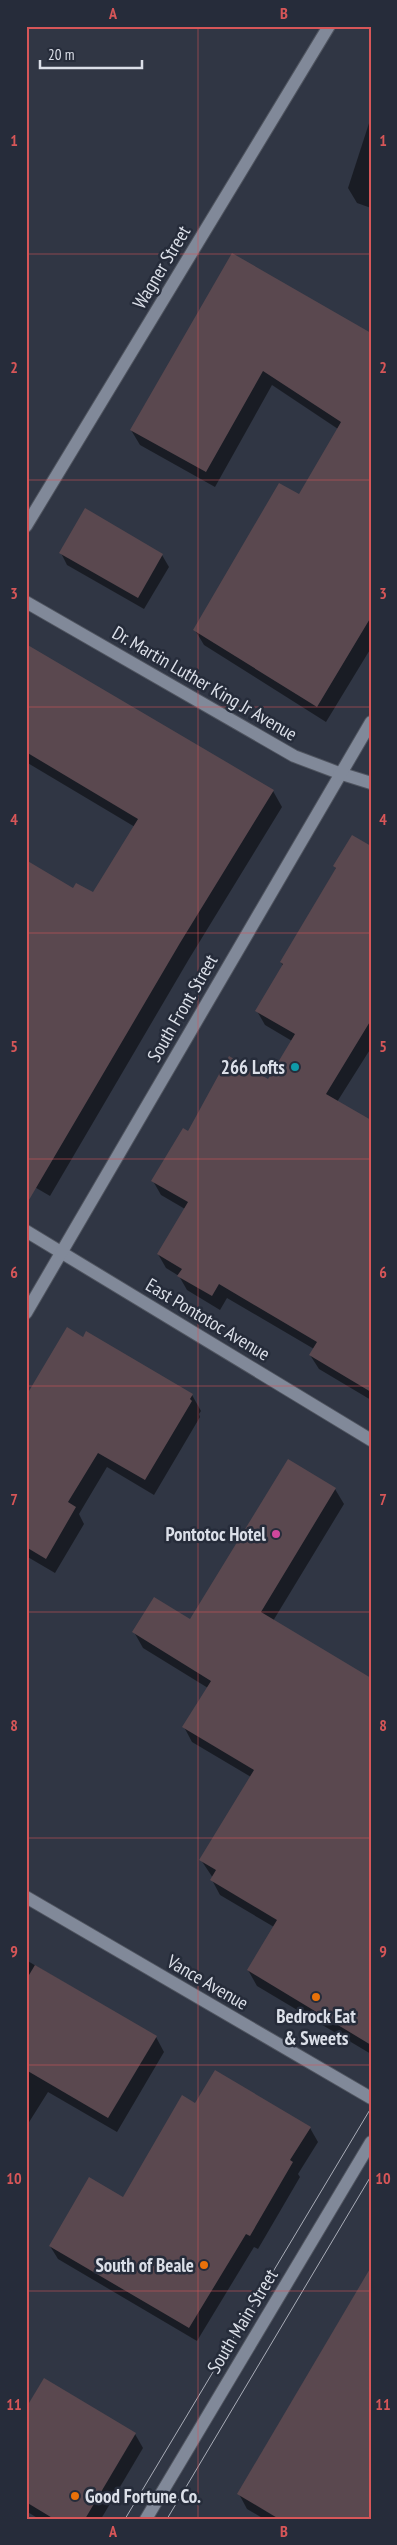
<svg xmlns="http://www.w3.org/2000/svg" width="397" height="2545" font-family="'PT Sans Narrow',sans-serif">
  <rect width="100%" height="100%" fill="#303644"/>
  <g fill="#0007">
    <path d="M371,117V208L357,203L348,188Z"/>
    <path d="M233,255L371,335V648L326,722L204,645L195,630L299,496L338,429L272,385L215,487L140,445L131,430Z"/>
    <path d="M61,553L162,555L169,567L144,609L67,565Z"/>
    <path d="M26,645L273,791L282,807L189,959L50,1196L26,1182L74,890L93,894L135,827L26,762Z"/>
    <path d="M371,848V1048L337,1102L371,1122V1400L319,1369L310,1355L314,1349L227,1298L220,1310L187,1290L179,1276L166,1268L158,1254L185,1209L161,1195L153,1181L188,1132L268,1081L292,1041L265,1025L257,1011L283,966L281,962L336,869L335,866Z"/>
    <path d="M87,1333L192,1395L201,1411L199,1414L200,1417L154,1495L107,1467L79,1514L84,1524L55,1573L26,1556V1399Z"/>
    <path d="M288,1461L335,1489L344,1504L273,1621L371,1679V2054L257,1986L248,1970L274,1927L220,1895L212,1880L213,1878L201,1860L251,1777L192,1742L184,1727L208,1688L143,1648L134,1632L191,1621Z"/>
    <path d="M26,1960L156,2037L164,2052L117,2132L48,2092L26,2127Z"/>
    <path d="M196,2104L310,2128L318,2142L298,2174L300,2177L258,2249L254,2247L197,2341L58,2259L50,2246L124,2199Z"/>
    <path d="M26,2411L135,2434L143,2448L101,2519H39L26,2511Z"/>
    <path d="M239,2494L371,2519H264L247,2509Z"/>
  </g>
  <g fill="#5a484f">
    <path d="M232,253L371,333V617L317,707L193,630L279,483L299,494L341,422L263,371L206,472L130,430Z"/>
    <path d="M85,508L163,554L138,598L59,553Z"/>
    <path d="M26,644L274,790L180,943L26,1205V860L73,888L76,883L93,892L138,819L26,752Z"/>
    <path d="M352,835L371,846V1020L326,1094L371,1120V1392L309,1355L317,1342L219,1284L212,1296L177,1276L182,1269L157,1254L188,1202L151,1181L183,1128L188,1131L229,1056L268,1079L295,1034L255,1011L283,964L280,962L336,868L333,866Z"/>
    <path d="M67,1327L83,1337L86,1331L193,1394L190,1399L192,1401L145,1480L98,1453L68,1502L76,1507L46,1559L26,1547V1396Z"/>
    <path d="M288,1459L336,1488L261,1612L371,1678V2045L247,1970L277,1920L210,1880L216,1870L199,1860L254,1770L182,1727L211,1681L132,1632L154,1597L190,1619Z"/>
    <path d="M35,1965L157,2036L108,2118L26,2070V1980Z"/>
    <path d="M215,2070L311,2127L290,2160L293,2162L250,2236L246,2234L189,2328L49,2246L89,2177L123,2197L182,2095L195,2103Z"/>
    <path d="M371,2267V2519H279L237,2494Z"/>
    <path d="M44,2378L136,2433L85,2519H54L26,2502V2408Z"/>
  </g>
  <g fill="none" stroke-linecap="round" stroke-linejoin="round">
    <g stroke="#4f545f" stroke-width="14">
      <g id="street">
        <path d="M26,526L329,26"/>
        <path d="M26,602L294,756L339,773"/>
        <path d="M26,1231L371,1440"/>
      </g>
    </g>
    <g stroke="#4f545f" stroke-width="14">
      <g id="secondary">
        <path d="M339,773L371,783"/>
        <path d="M26,1313L371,722"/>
        <path d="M26,1897L371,2098"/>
        <path d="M146,2519L371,2142"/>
      </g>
    </g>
    <use href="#street" stroke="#818999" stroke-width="12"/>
    <use href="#secondary" stroke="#818999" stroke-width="12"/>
    <g stroke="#a9adb8" stroke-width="1">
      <path d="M125,2519L371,2108"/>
      <path d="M167,2519L371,2176"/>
    </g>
  </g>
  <path fill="none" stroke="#d75658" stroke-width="1" stroke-opacity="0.55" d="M198,26V2519M26,254H371M26,480H371M26,707H371M26,933H371M26,1159H371M26,1386H371M26,1612H371M26,1838H371M26,2065H371M26,2291H371"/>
  <circle fill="#0f9aa8" stroke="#262c3a" stroke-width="2" cx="295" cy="1067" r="5"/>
  <circle fill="#d1479c" stroke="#262c3a" stroke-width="2" cx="276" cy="1534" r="5"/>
  <g fill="#e8710a" stroke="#262c3a" stroke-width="2">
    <circle cx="316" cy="1997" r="5"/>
    <circle cx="204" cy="2265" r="5"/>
    <circle cx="75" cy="2496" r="5"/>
  </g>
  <g text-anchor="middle" stroke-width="5" stroke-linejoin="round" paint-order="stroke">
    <g font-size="19" fill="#dbdfe8" stroke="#262c3a">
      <text transform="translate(161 267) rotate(-59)" y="7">Wagner Street</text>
      <text transform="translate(205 683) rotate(30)" y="7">Dr. Martin Luther King Jr Avenue</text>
      <text transform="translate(182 1008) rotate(-60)" y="7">South Front Street</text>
      <text transform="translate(208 1319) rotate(31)" y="7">East Pontotoc Avenue</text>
      <text transform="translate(208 1982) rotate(30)" y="7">Vance Avenue</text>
      <text transform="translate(242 2321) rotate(-59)" y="7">South Main Street</text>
    </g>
    <g font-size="19" font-weight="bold" fill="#dbdfe8" stroke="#262c3a" text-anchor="end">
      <text x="285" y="1074">266 Lofts</text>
      <text x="266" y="1541">Pontotoc Hotel</text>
      <text x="316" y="2023" text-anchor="middle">Bedrock Eat<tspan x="316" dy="22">&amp; Sweets</tspan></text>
      <text x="194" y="2272">South of Beale</text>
      <text x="85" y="2503" text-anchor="start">Good Fortune Co.</text>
    </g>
  </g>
  <rect width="397" height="2545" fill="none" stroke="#262c3a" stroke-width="55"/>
  <path d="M40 60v8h102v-8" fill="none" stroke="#dbdfe8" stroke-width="2.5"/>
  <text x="48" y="60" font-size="15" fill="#dbdfe8" stroke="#262c3a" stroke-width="4" paint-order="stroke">20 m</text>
  <rect x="28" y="28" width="342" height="2490" fill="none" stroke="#d75658" stroke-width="2"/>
  <g font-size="16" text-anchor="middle" font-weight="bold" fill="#d75658">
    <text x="113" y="19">A</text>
    <text x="284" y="19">B</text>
    <text x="14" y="146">1</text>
    <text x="383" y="146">1</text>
    <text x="14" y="373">2</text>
    <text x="383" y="373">2</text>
    <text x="14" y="599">3</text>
    <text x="383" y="599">3</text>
    <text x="14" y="825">4</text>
    <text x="383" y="825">4</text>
    <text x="14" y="1052">5</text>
    <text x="383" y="1052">5</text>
    <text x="14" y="1278">6</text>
    <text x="383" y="1278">6</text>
    <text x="14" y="1505">7</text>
    <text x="383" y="1505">7</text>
    <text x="14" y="1731">8</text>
    <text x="383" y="1731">8</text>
    <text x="14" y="1957">9</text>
    <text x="383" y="1957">9</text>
    <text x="14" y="2184">10</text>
    <text x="383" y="2184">10</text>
    <text x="14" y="2410">11</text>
    <text x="383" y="2410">11</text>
    <text x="113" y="2537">A</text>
    <text x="284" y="2537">B</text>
  </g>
</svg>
